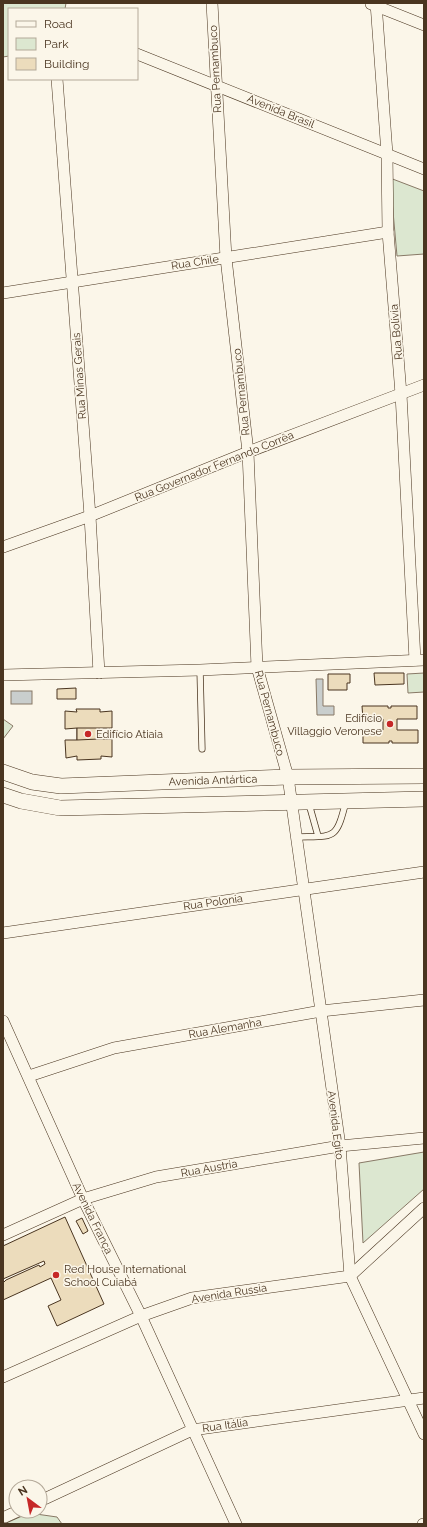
<svg xmlns="http://www.w3.org/2000/svg" width="427" height="1527" font-family="Raleway,sans-serif">
  <rect width="100%" height="100%" fill="#fbf6e9"/>
  <g fill="#dce7d0" stroke="#887966">
    <path d="M3,3H66L65,9H9V56L3,57Z"/>
    <path d="M390,178L424,191V254L397,256Z"/>
    <path d="M424,673V692L408,693L407,674Z"/>
    <path d="M3,719L13,726L3,739Z"/>
    <path d="M424,1152V1189L363,1243L359,1163Z"/>
    <path d="M29,1513L57,1517L62,1524H4Z"/>
  </g>
  <g fill="#c9cecd" stroke="#887966">
    <path d="M316,679H323V706H334V715H317Z"/>
    <rect x="11" y="691" width="21" height="13"/>
  </g>
  <g fill="#ecdcbc" stroke="#4a3520">
    <path d="M374,673H404V684L375,685Z"/>
    <path d="M328,674H350V683H347V690H328Z"/>
    <path d="M76,688V699H57V689Z"/>
    <path d="M362,706H388V708H391V706H417V719H397V730H418V743H392V741H389V743H363V730H383V719H363Z"/>
    <path d="M76,709H100V712L112,711V728H99V739H112V757L101,756V759L77,760V756L66,758L65,740H77V728L65,729V711L77,712Z"/>
    <path d="M77,728H99V739L77,740Z"/>
    <path d="M65,1217L104,1304L57,1326L48,1306L61,1300L51,1278L3,1300V1283L6,1280L39,1265L40,1267L45,1264L44,1261L3,1279V1246Z"/>
    <path d="M82,1218L88,1231L83,1234L76,1221Z"/>
  </g>
  <g fill="none" stroke-linecap="round" stroke-linejoin="round">
    <g stroke="#4a3520" stroke-width="7">
      <g id="lane">
        <path d="M200,670L202,749"/>
        <path d="M309,804L318,836"/>
        <path d="M296,837C335,836 336,841 346,801"/>
      </g>
    </g>
    <g stroke="#4a3520" stroke-width="12">
      <g id="street">
        <path d="M212,3L226,258L248,452L257,667L288,777L340,1146L350,1276L424,1434"/>
        <path d="M376,3L387,154L388,232L401,394L415,660"/>
        <path d="M371,4L424,25"/>
        <path d="M137,54L424,169"/>
        <path d="M57,79L90,516L99,673"/>
        <path d="M3,293L388,232"/>
        <path d="M3,547L90,516L248,452L424,385"/>
        <path d="M3,675L200,670L424,660"/>
        <path d="M3,933L424,872"/>
        <path d="M3,1021L83,1199L141,1316L236,1524"/>
        <path d="M29,1076L114,1048L321,1011L424,1000"/>
        <path d="M3,1235L83,1199L156,1177L340,1146L424,1138"/>
        <path d="M3,1377L141,1316L192,1298L350,1276L424,1208"/>
        <path d="M40,1501L192,1430L424,1398"/>
        <path d="M5,1517L18,1511"/>
        <path d="M423,1524H424"/>
      </g>
    </g>
    <g stroke="#4a3520" stroke-width="16">
      <g id="secondary">
        <path d="M3,772L32,782L61,786L288,777L424,776"/>
        <path d="M3,795L21,801L60,808L424,799"/>
      </g>
    </g>
    <use href="#lane" stroke="#fbf6e9" stroke-width="5.5"/>
    <use href="#street" stroke="#fbf6e9" stroke-width="11"/>
    <use href="#secondary" stroke="#fbf6e9" stroke-width="15"/>
  </g>
  <g fill="#c62828" stroke="#fbf6e9" stroke-width="1.5">
    <circle cx="390" cy="724" r="4"/>
    <circle cx="88" cy="734" r="4"/>
    <circle cx="56" cy="1275" r="4"/>
  </g>
  <g text-anchor="middle" stroke-width="3" stroke-linejoin="round" paint-order="stroke">
    <g font-size="11" fill="#4a3520" stroke="#fbf6e9">
      <text transform="translate(215 69) rotate(-93)" y="4">Rua Pernambuco</text>
      <text transform="translate(281 111) rotate(22)" y="4">Avenida Brasil</text>
      <text transform="translate(195 262) rotate(-9)" y="4">Rua Chile</text>
      <text transform="translate(396 332) rotate(-95)" y="4">Rua Bolívia</text>
      <text transform="translate(79 376) rotate(-94)" y="4">Rua Minas Gerais</text>
      <text transform="translate(241 392) rotate(-96)" y="4">Rua Pernambuco</text>
      <text transform="translate(214 466) rotate(-22)" y="4">Rua Governador Fernando Corrêa</text>
      <text transform="translate(270 713) rotate(75)" y="4">Rua Pernambuco</text>
      <text transform="translate(213 780) rotate(-2)" y="4">Avenida Antártica</text>
      <text transform="translate(213 902) rotate(-8)" y="4">Rua Polonia</text>
      <text transform="translate(225 1028) rotate(-10)" y="4">Rua Alemanha</text>
      <text transform="translate(336 1125) rotate(83)" y="4">Avenida Egito</text>
      <text transform="translate(209 1168) rotate(-10)" y="4">Rua Austria</text>
      <text transform="translate(93 1218) rotate(64)" y="4">Avenida França</text>
      <text transform="translate(229 1293) rotate(-9)" y="4">Avenida Russia</text>
      <text transform="translate(225 1425) rotate(-8)" y="4">Rua Itália</text>
    </g>
    <g font-size="11" fill="#4a3520" stroke="#fbf6e9" text-anchor="start">
      <text x="382" y="722" text-anchor="end">Edifício<tspan x="382" dy="13">Villaggio Veronese</tspan></text>
      <text x="96" y="738">Edifício Atiaia</text>
      <text x="64" y="1273">Red House International<tspan x="64" dy="13">School Cuiabá</tspan></text>
    </g>
  </g>
  <rect width="427" height="1527" fill="none" stroke="#4a3520" stroke-width="8"/>
  <rect x="8" y="8" width="130" height="72" fill="#fbf6e9" stroke="#b4a999"/>
  <rect x="16" y="21" width="20" height="6" fill="#fbf6e9" stroke="#b4a999"/>
  <text x="44" y="28" font-size="12" fill="#4a3520">Road</text>
  <rect x="16" y="38" width="20" height="12" fill="#dce7d0" stroke="#b4a999"/>
  <text x="44" y="48" font-size="12" fill="#4a3520">Park</text>
  <rect x="16" y="58" width="20" height="12" fill="#ecdcbc" stroke="#b4a999"/>
  <text x="44" y="68" font-size="12" fill="#4a3520">Building</text>
  <g transform="translate(28 1499) rotate(328)"><circle r="19" fill="#fbf6e9" stroke="#b4a999"/>
  <path d="M0-3L7 15L0 10L-7 15Z" fill="#c62828"/>
  <text y="-6" font-size="11" font-weight="bold" text-anchor="middle" fill="#4a3520">N</text>
  </g>
</svg>
